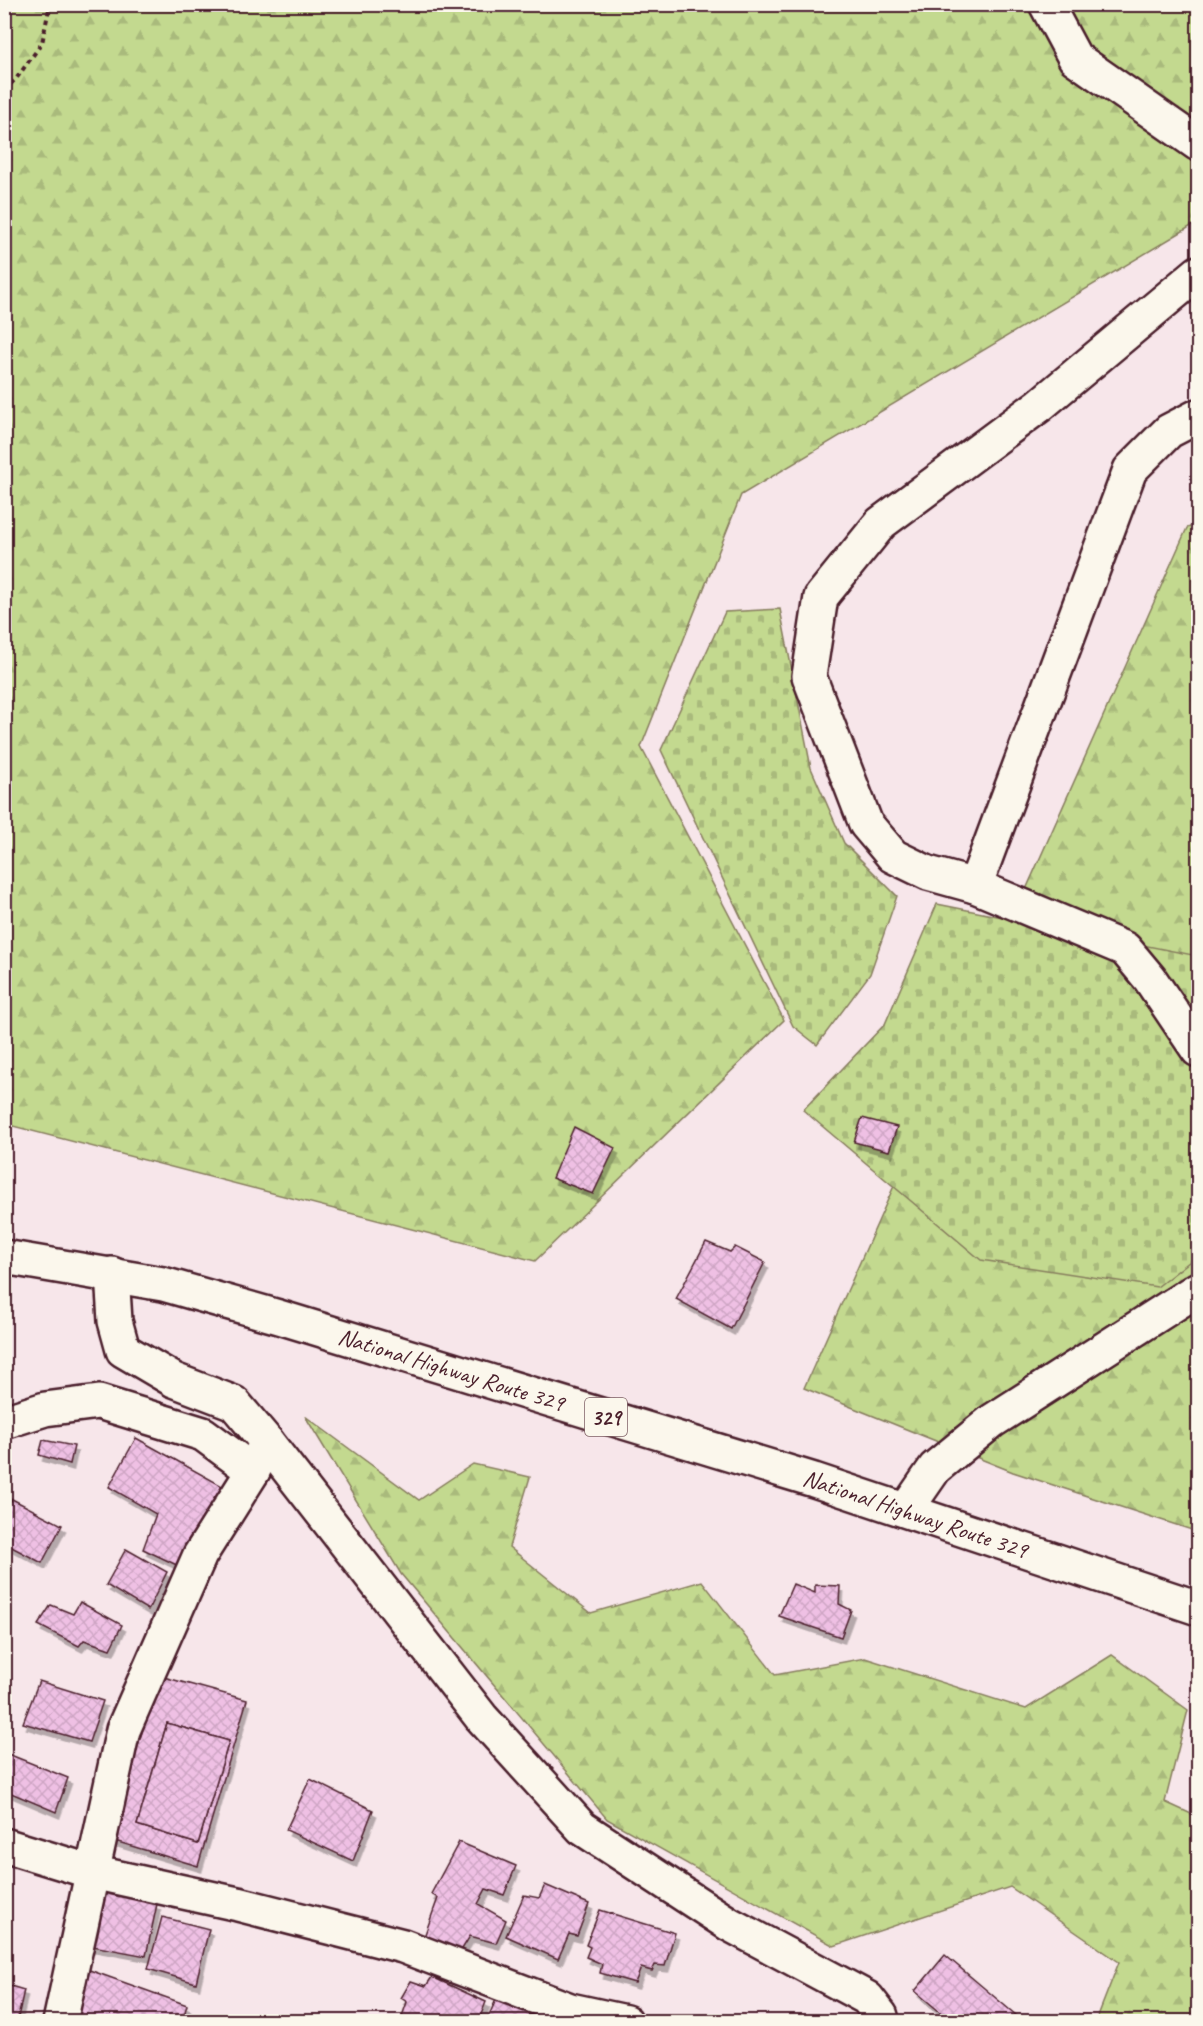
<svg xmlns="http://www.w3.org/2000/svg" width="1203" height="2026" font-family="Caveat,sans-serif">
  <defs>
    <pattern id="forest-firs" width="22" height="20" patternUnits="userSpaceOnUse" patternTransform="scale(1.5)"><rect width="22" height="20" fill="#c3d98f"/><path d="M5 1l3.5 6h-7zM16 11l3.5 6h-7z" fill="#a9ba7c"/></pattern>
    <pattern id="cemetery-stones" width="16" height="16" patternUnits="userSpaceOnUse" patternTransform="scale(1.5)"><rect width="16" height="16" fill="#c3d98f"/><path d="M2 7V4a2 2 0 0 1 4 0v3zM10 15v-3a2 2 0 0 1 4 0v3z" fill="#a9ba7c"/></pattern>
    <pattern id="building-cross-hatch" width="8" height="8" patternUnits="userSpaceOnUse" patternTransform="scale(1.5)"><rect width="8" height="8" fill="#efc0e4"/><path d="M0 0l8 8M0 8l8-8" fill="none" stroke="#cea5c4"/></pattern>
    <filter id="shadow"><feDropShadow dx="3.5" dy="6" stdDeviation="0" flood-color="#0004"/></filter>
  </defs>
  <rect width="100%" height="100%" fill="#f7e6ea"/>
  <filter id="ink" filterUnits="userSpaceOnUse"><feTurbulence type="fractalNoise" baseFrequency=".0167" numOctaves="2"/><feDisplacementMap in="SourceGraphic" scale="12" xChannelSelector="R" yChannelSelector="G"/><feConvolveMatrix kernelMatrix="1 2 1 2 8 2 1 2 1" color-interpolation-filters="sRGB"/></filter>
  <g filter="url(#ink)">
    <g fill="url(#forest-firs)" stroke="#867c5d" stroke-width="1.5">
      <path d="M4,5H1198V222L741,495L641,747L784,1020L535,1261L5,1124Z"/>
      <path d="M1198,524V1532L1013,1472L804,1388L1187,528Z"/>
      <path d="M305,1416L419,1500L473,1464L530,1477L509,1547L591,1613L702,1581L775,1675L865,1658L1026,1709L1112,1655L1188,1710L1165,1802L1198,1817V2004L1187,2021H1096L1119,1962L1010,1887L834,1946L607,1819L401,1574Z"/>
    </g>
    <g fill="url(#cemetery-stones)" stroke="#867c5d" stroke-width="1.5">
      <path d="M780,609L811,768L844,843L897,896L870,974L817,1045L793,1026L661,750L725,612Z"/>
      <path d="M937,904L1198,956V1255L1157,1287L981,1260L803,1110L885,1024Z"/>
    </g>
    <g fill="url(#building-cross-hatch)" stroke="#4a1f2b" stroke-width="1.5" fill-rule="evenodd" filter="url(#shadow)">
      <path d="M862,1118L897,1127L889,1151L854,1142Z"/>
      <path d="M574,1127L615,1148L593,1194L552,1178Z"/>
      <path d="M706,1242L730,1252L735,1247L765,1262L731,1329L676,1299Z"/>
      <path d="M136,1438L224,1487L183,1568L143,1549L156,1514L109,1487Z"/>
      <path d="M43,1440L74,1446L70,1464L39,1455Z"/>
      <path d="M12,1499L62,1525L42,1563L4,1543V1513Z"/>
      <path d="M126,1549L167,1572L148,1610L106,1585Z"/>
      <path d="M793,1584L815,1593V1585L840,1586L839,1604L851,1610L841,1637L779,1616Z"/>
      <path d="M80,1602L122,1625L110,1649L84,1640L79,1646L38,1625L51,1605L73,1614Z"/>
      <path d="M160,1676L247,1700L198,1866L108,1839ZM167,1723L229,1741L198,1844L137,1825Z"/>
      <path d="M39,1681L103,1701L89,1742L23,1723Z"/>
      <path d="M167,1723L229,1741L198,1844L137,1825Z"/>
      <path d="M8,1754L68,1778L56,1812L4,1790V1763Z"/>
      <path d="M310,1779L373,1810L353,1861L286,1830Z"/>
      <path d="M459,1842L516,1866L504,1895L486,1889L478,1904L506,1920L496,1943L470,1936L459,1954L424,1937L438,1898L431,1894Z"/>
      <path d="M545,1885L589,1904L577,1936L569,1934L558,1959L506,1936L524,1895L539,1898Z"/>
      <path d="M100,1889L157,1904L146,1956L87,1945Z"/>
      <path d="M600,1910L675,1933L665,1966L655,1965L652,1971L641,1968L635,1983L600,1973L602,1964L586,1957L590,1947L586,1945Z"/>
      <path d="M162,1917L209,1929L196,1983L148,1969Z"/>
      <path d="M945,1955L1023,2021V2022H952L915,1991Z"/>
      <path d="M81,1967L187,2005L182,2022H67Z"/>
      <path d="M432,1977L486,2002L478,2022H400L407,2002L401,1998L411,1981L426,1986Z"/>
      <path d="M4,1984L24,1990L17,2022H4Z"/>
      <path d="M499,1993L550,2018L548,2022H486Z"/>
    </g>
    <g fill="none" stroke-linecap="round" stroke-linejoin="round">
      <g stroke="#4a1f2b" stroke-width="38">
        <g id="minor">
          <path d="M1046,4L1075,58L1198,144"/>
          <path d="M1198,273L1040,405L881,523L821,597L809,676L866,824L893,856L928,873L975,886L1125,949L1150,979L1198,1050"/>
          <path d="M975,886L1130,470L1169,431L1198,416"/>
          <path d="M112,1274L115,1321L123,1350L174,1380L234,1403L267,1442L481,1717L582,1828L729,1924L867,1998L881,2016L882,2022"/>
          <path d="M4,1422L45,1409L99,1402L203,1434L253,1471"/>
          <path d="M906,1510L935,1468L992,1421L1198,1289"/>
          <path d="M4,1845L92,1872L238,1904L403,1946L570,2010L626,2022"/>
          <path d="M60,2022L123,1730L200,1555L253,1471L267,1442"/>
        </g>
      </g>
      <g stroke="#4a1f2b" stroke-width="38">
        <g id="trunk">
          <path id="s1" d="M4,1257L163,1284L279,1317L814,1480L1198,1608"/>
        </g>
      </g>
      <path stroke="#4a1f2b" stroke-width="4" stroke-dasharray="4.5 4.5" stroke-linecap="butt" d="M4,90L16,79L42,43L50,4"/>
      <use href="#minor" stroke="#fbf7ec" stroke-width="33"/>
      <use href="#trunk" stroke="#fbf7ec" stroke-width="33"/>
    </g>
  </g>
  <g text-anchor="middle" stroke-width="4.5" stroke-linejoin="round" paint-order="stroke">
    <rect fill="#fbf7ec" stroke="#7f6065" stroke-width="1.5" x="585" y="1398" width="42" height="38" rx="4.5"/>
    <g font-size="22" font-weight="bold" fill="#4a1f2b">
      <text x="606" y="1425">329</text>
    </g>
    <g font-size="24" fill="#4a1f2b" stroke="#fbf7ec">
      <text dy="8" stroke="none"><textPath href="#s1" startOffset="462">National Highway Route 329</textPath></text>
      <text dy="8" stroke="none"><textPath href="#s1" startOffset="948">National Highway Route 329</textPath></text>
    </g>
  </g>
  <rect width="1203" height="2026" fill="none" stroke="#fbf7ec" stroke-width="24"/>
  <rect x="12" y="12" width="1179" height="2002" fill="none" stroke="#4a1f2b" stroke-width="2" filter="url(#ink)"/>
</svg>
